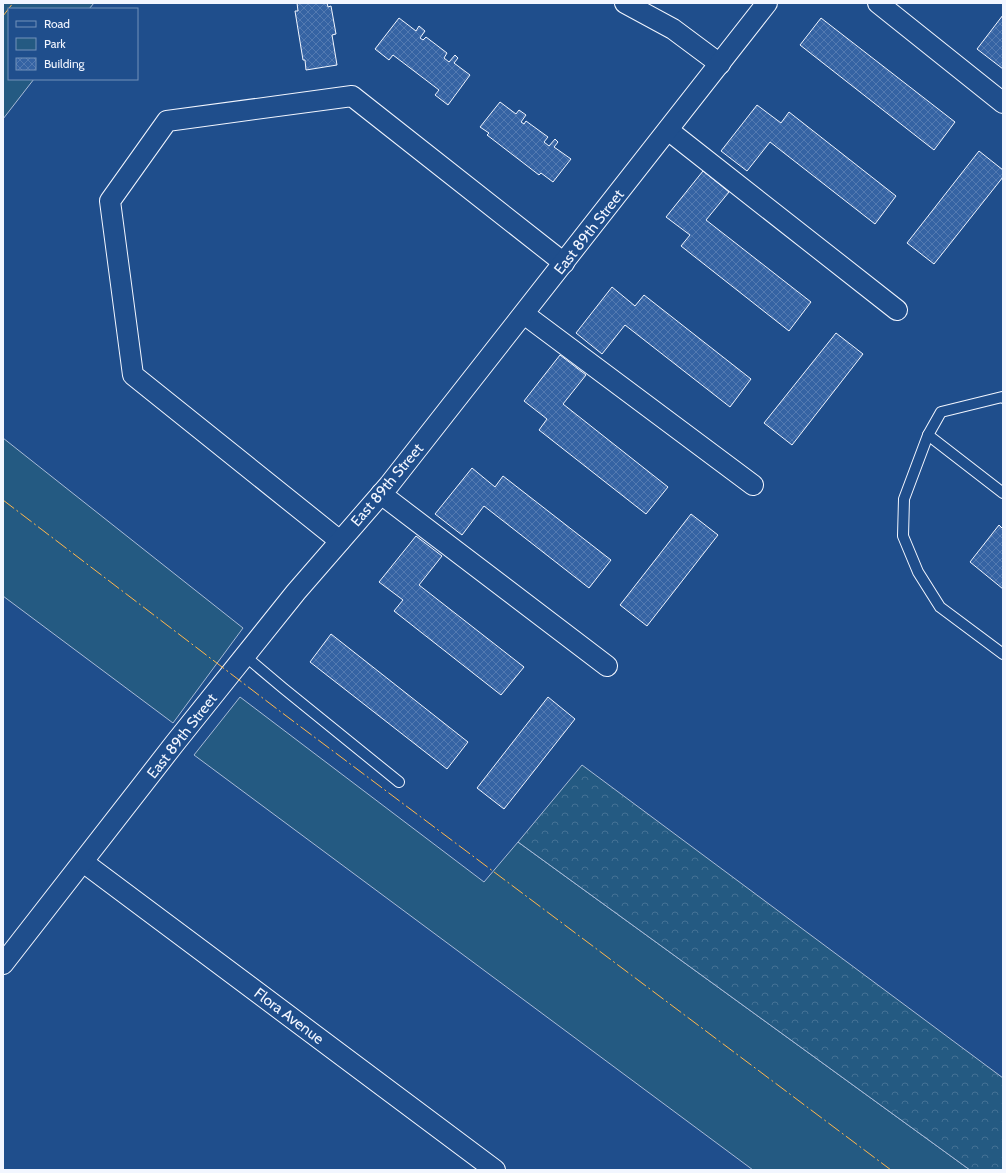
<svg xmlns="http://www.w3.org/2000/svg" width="1006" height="1173" font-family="Cabin,sans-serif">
  <defs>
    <pattern id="forest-crowns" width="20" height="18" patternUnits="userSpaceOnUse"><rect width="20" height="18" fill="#245a82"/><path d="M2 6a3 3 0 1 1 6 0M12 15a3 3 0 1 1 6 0" fill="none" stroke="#447295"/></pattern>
    <pattern id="building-cross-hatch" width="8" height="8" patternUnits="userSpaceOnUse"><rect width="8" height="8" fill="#3563a3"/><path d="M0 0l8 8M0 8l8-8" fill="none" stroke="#537ab1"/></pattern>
  </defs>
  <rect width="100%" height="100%" fill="#1f4e8c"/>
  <g fill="#245a82" stroke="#a8bbd7">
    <path d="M3,3H94L89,9H9V79H34L3,119Z"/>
    <path d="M3,438L243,628L173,723L3,596Z"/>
    <path d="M240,697L484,882L518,842L970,1170H753L194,755Z"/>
  </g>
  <path fill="url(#forest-crowns)" stroke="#a8bbd7" d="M582,765L1003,1078V1170H970L518,842Z"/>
  <g fill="url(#building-cross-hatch)" stroke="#f2f6ff">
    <path d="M297,3H327L328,7L331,6L336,34L332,35L337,65L306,70L305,60H303L295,11H298Z"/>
    <path d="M1003,15V69L977,49Z"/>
    <path d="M399,18L416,31L419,26L425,31L420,38L423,40L426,37L447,53L444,58L449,62L455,55L458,58L454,63L470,75L448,105L435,95L439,90L393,55L389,60L375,49Z"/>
    <path d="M821,18L955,122L934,150L800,45Z"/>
    <path d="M500,102L516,114L519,110L526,115L521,122L524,124L526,121L548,137L544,142L549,146L555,139L558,142L554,147L571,159L553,182L541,173L539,175L487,135L489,133L480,127Z"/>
    <path d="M757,105L781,123L789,112L896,196L875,224L770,142L747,171L721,151Z"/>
    <path d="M979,151L1003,170V177L934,264L907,243Z"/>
    <path d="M703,171L729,192L706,220L811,302L789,331L681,246L690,235L666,217Z"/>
    <path d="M612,287L635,306L644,295L751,379L730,407L625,325L602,354L576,333Z"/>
    <path d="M836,333L863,354L792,445L764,423Z"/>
    <path d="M560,355L586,375L563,404L668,487L646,514L539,430L547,419L524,401Z"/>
    <path d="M472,468L495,487L503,476L611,560L589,588L484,506L462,535L435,514Z"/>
    <path d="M691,514L718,535L647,626L620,605Z"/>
    <path d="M999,525L1003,529V589L970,562Z"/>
    <path d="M416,536L442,556L419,585L524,667L501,695L394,611L403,600L379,582Z"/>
    <path d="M331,634L468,742L447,769L310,662Z"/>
    <path d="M548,697L575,719L504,809L477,788Z"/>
  </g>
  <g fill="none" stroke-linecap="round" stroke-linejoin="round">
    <g stroke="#f2f6ff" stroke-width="12">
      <g id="service">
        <path d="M1003,398L1002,397L941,412L928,435L904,499L903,536L918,572L940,607L1003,654"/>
        <path d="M928,435L1003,493"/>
        <path d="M245,656L283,688L399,782"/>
      </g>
    </g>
    <g stroke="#f2f6ff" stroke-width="22">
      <g id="minor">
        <path d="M625,3L673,29L720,64"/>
        <path d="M878,3L1003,103"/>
        <path d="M668,130L897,310"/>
        <path d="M524,314L753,485"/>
        <path d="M381,494L607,666"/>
        <path d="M340,541L133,375L110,201L167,121L352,96L564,263"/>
        <path d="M83,862L495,1170"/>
        <path d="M3,964L175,743L296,592L389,485L767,3"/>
      </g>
    </g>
    <use href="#service" stroke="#1f4e8c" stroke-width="10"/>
    <use href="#minor" stroke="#1f4e8c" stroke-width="20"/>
    <g stroke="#ffb74d" stroke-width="1" stroke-dasharray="14 3 2 3" stroke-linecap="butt">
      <path d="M3,16L13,3"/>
      <path d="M3,500L281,712L891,1170"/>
    </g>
  </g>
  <g text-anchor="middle" stroke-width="3" stroke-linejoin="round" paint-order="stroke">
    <g font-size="15" fill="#f2f6ff" stroke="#1f4e8c">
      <text transform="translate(589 232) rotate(-52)" y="5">East 89th Street</text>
      <text transform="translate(387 485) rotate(-50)" y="5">East 89th Street</text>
      <text transform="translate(182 736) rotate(-52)" y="5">East 89th Street</text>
      <text transform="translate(289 1016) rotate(37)" y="5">Flora Avenue</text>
    </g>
  </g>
  <rect width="1006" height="1173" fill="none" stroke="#f2f6ff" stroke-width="8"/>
  <rect x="8" y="8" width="130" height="72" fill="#1f4e8c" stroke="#7391ba"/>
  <rect x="16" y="21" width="20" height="6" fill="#1f4e8c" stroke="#7391ba"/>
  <text x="44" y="28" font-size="12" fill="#f2f6ff">Road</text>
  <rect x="16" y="38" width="20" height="12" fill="#245a82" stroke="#7391ba"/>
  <text x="44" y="48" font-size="12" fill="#f2f6ff">Park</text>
  <rect x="16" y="58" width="20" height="12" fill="url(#building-cross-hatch)" stroke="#7391ba"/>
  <text x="44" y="68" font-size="12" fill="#f2f6ff">Building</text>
</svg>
